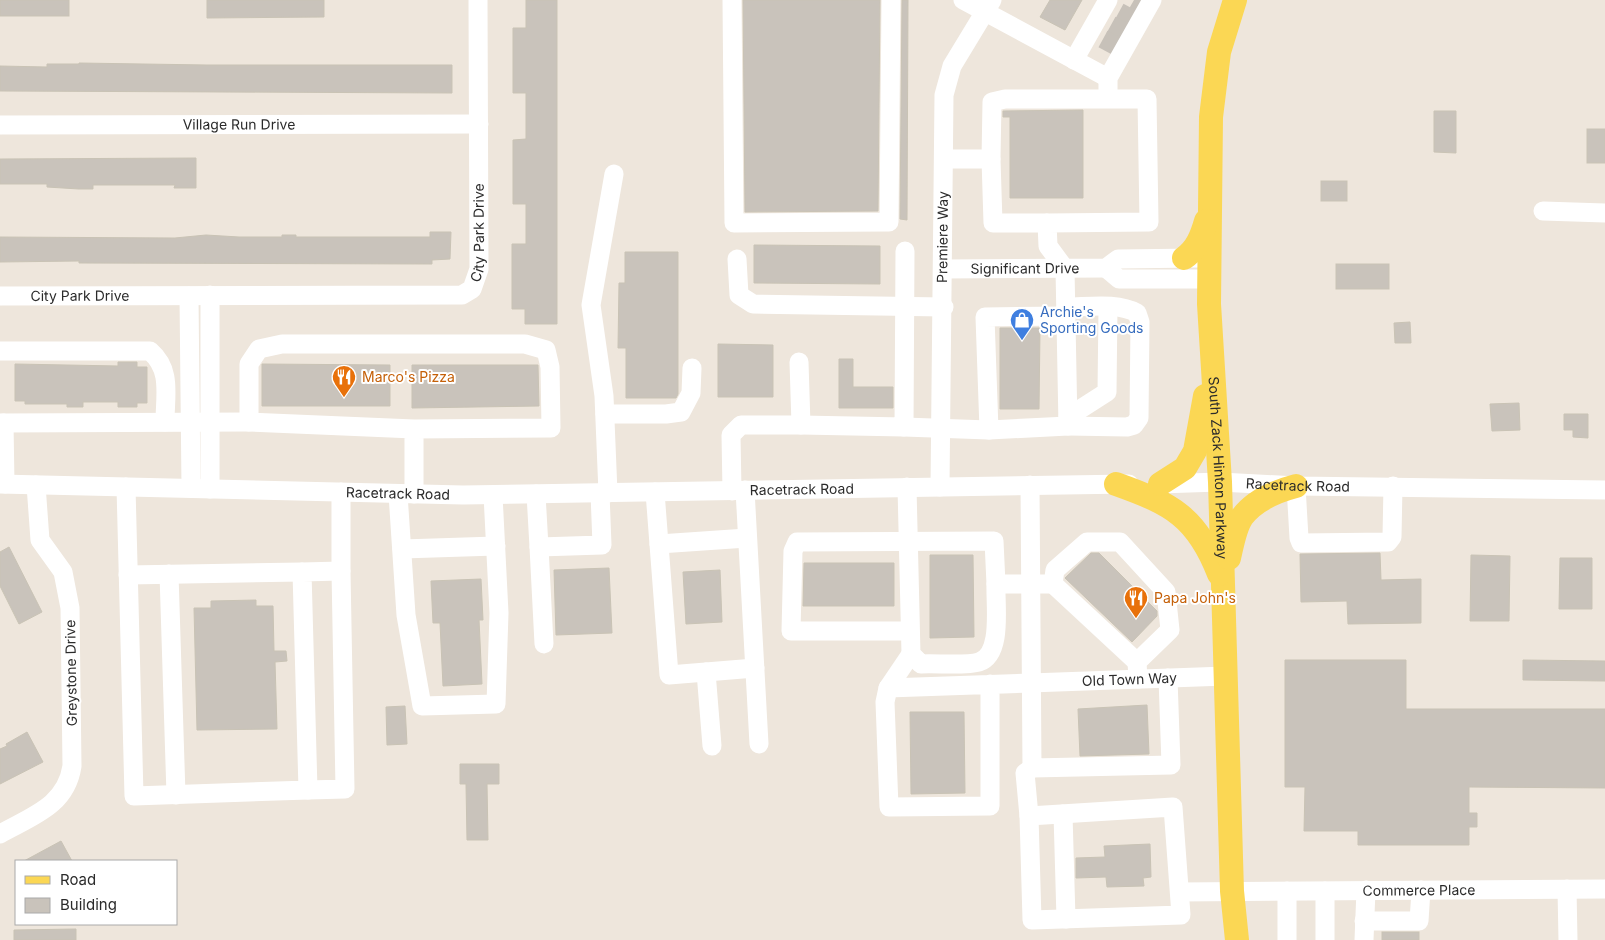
<svg xmlns="http://www.w3.org/2000/svg" width="1605" height="940" font-family="Inter,sans-serif">
  <rect width="100%" height="100%" fill="#eee6dc"/>
  <g fill="#c9c3bb" stroke="#c9c3b5">
    <rect x="0" y="0" width="69" height="16"/>
    <path d="M207,0H324V17L207,18Z"/>
    <path d="M526,0H557V324H525V309H512V244H526V204H513V140L526,139V93H513V28H526Z"/>
    <path d="M743,0H880L878,211L745,212Z"/>
    <path d="M902,0H908L907,220L900,219Z"/>
    <path d="M1050,0H1082L1065,30L1040,17Z"/>
    <path d="M79,63L207,65H452V93L0,91V66L47,67V64H79Z"/>
    <path d="M1083,110V198H1010V117H1003V111Z"/>
    <path d="M1434,111H1456V153L1434,152Z"/>
    <rect x="1587" y="129" width="18" height="34"/>
    <path d="M196,158V188H174L175,185H93V189H79L47,187V184H0V159Z"/>
    <rect x="1321" y="181" width="26" height="20"/>
    <path d="M430,232H451L450,259L432,260V264L79,263V261L0,262V237L175,238L206,235L239,237H282V235H296V237H430Z"/>
    <path d="M754,245L880,246V284L754,283Z"/>
    <path d="M625,252H678V394L676,398H626V348H618L619,283H625Z"/>
    <rect x="1336" y="264" width="53" height="25"/>
    <path d="M1410,322L1411,343H1395L1394,323Z"/>
    <path d="M1000,328H1040L1039,409H1000Z"/>
    <path d="M718,344L773,345V397H718Z"/>
    <path d="M839,359H853V387H893V408H839Z"/>
    <path d="M118,362H137V367H147V403H137V407H118V402H83V407H67V404H25V401H15V364L118,366Z"/>
    <path d="M262,364L390,365V406H262Z"/>
    <path d="M412,365H538L539,406L412,408Z"/>
    <path d="M1519,403L1520,430L1492,431L1490,404Z"/>
    <path d="M1564,414H1588V438L1573,437V430H1564Z"/>
    <path d="M9,547L42,612L19,624L0,586V552Z"/>
    <path d="M1091,553H1099L1157,611V616L1132,642L1065,578Z"/>
    <path d="M1380,553L1381,580L1421,579V623L1348,624L1347,601L1301,602L1300,554Z"/>
    <path d="M930,555H973L974,637L930,638Z"/>
    <path d="M1471,555L1510,556L1509,621H1470Z"/>
    <path d="M1560,558H1592V609H1559Z"/>
    <path d="M804,563H894V606H803Z"/>
    <path d="M609,568L612,633L556,635L554,570Z"/>
    <path d="M720,570L722,622L686,624L683,572Z"/>
    <path d="M481,579L483,620H479L482,684L443,686L440,623H433L431,581Z"/>
    <path d="M256,600V606H273L274,651H286L287,661L275,662L277,729L197,730L194,608H211V601Z"/>
    <path d="M1285,660H1406V709H1605V788L1469,787V813H1477V827H1469V845H1358V831H1304L1305,787H1285Z"/>
    <path d="M1523,660L1605,661V681L1523,680Z"/>
    <path d="M1147,705L1149,754L1080,756L1078,709Z"/>
    <path d="M405,706L407,744L387,745L386,707Z"/>
    <path d="M910,712H964L965,793L911,794Z"/>
    <path d="M27,732L43,762L0,784V749L7,746L6,744Z"/>
    <path d="M460,764H499V784H487L488,840H467L466,784H460Z"/>
    <path d="M61,841L72,861H24Z"/>
    <path d="M1150,844L1151,877L1143,878L1144,886L1107,887L1106,877L1076,878V858L1105,857L1104,846Z"/>
    <path d="M76,929V940H14V930Z"/>
    <rect x="1382" y="932" width="37" height="8"/>
  </g>
  <g fill="none" stroke-linecap="round" stroke-linejoin="round">
    <g stroke="#c7c1b9" stroke-width="19" stroke-dasharray="19 9" stroke-linecap="butt">
      <path d="M1134,0L1141,4"/>
      <path d="M1119,12L1132,19"/>
      <path d="M1111,25L1124,32"/>
      <path d="M1103,39L1116,46"/>
    </g>
    <g stroke="#fff" stroke-width="19">
      <path d="M732,0L734,223L889,222L891,0"/>
      <path d="M963,0L1108,78"/>
      <path d="M1074,60L1108,0"/>
      <path d="M1108,90V78L1152,0"/>
      <path id="s1" d="M0,125L479,124"/>
      <path d="M991,159L993,223H1047"/>
      <path d="M1543,211L1605,213"/>
      <path d="M737,259L739,295L753,304L944,307"/>
      <path d="M1106,268L1119,279H1210"/>
      <path id="s2" d="M944,269L1106,268L1118,259L1197,258"/>
      <path d="M210,295V489"/>
      <path id="s3" d="M0,296L462,295L472,289L479,269L478,0"/>
      <path d="M189,296L191,488"/>
      <path d="M1066,307C1088,307 1117,302 1137,313L1140,322L1139,418L1134,425L1127,427L1068,426"/>
      <path d="M0,351H150C172,370 165,395 165,422"/>
      <path d="M605,414H666L681,412L691,393L692,368"/>
      <path d="M1068,417L1107,392L1108,307"/>
      <path d="M0,423L249,422"/>
      <path d="M4,423L5,484"/>
      <path d="M801,425L904,427L905,251"/>
      <path d="M904,427L989,430L1068,426L1065,269L1048,246L1047,223L1149,222L1147,99H1005L992,102L991,159H944"/>
      <path d="M989,430L985,317L1066,316"/>
      <path id="s4" d="M0,484L463,495L1129,484"/>
      <path id="s5" d="M1159,484L1220,482L1296,486L1605,490"/>
      <path d="M1030,485L1032,768L1171,765L1168,678"/>
      <path d="M1296,486L1299,538L1301,543L1388,542L1392,537L1393,486"/>
      <path d="M126,487L134,796L308,790L302,572L341,571V492"/>
      <path d="M907,487L911,654L921,664C935,663 967,666 979,662C1003,654 995,605 996,584H1053L1055,570L1087,542H1120L1166,592L1170,630L1137,662L1138,679"/>
      <path id="s6" d="M940,487L944,95L952,66L992,0"/>
      <path d="M745,490L759,744"/>
      <path d="M732,491L731,435L741,425H801L799,362"/>
      <path d="M655,492L669,675L755,668"/>
      <path d="M608,493L604,396L591,305L614,174"/>
      <path d="M398,494L406,615L422,706L496,704L499,613L493,495"/>
      <path d="M414,494V429L551,428L550,367L546,350L525,344H282L259,349L249,364V422L414,429"/>
      <path d="M536,494L539,547L602,545L600,493"/>
      <path d="M659,544L747,538"/>
      <path d="M539,547L544,644"/>
      <path d="M402,549L496,546"/>
      <path d="M169,574L176,795"/>
      <path d="M128,575L302,572"/>
      <path d="M1053,584L1137,662"/>
      <path d="M909,631H791L793,551L797,542L994,541L996,584"/>
      <path d="M706,672L712,746"/>
      <path id="s7" d="M990,684V806L889,807L885,702L888,688L1226,676"/>
      <path d="M888,688L911,654"/>
      <path d="M308,790L345,789L341,571"/>
      <path d="M1173,807L1181,915L1032,920L1029,816Z"/>
      <path d="M1063,814L1066,919"/>
      <path d="M1029,816L1025,773L1032,768"/>
      <path d="M0,834C32,816 66,806 72,766L70,608L63,572L40,540L36,485"/>
      <path d="M1567,889L1568,940"/>
      <path d="M1287,891V940"/>
      <path id="s8" d="M1180,892L1605,889"/>
      <path d="M1364,921H1419L1421,890"/>
      <path d="M1325,940V891"/>
      <path d="M1364,940L1366,890"/>
    </g>
    <g stroke="#fbd754" stroke-width="24">
      <path id="s9" d="M1235,0L1219,52L1211,117L1209,304L1220,482L1232,891L1237,940"/>
      <path d="M1184,258C1197,249 1202,235 1206,221"/>
      <path d="M1116,484C1172,504 1197,517 1219,574"/>
      <path d="M1160,484L1185,468L1195,451L1205,396"/>
      <path d="M1229,558C1232,545 1235,527 1242,517C1255,500 1277,491 1296,486"/>
    </g>
  </g>
  <defs>
    <g id="shop-pin" transform="scale(1.25)"><path d="M0 17L-7.5 6A9.5 9.5 0 1 1 7.5 6Z" fill="#3f7fe0" stroke="#fff"/><path d="M-5-2.5h2.3a2.7 3.5 0 0 1 5.4 0H5L5.5 6h-11ZM-1.5-2.5h3a1.5 2.3 0 0 0-3 0Z" fill="#fff"/></g>
    <g id="restaurant-pin" transform="scale(1.25)"><path d="M0 17L-7.5 6A9.5 9.5 0 1 1 7.5 6Z" fill="#e8710a" stroke="#fff"/><path d="M-5-6h1v4h1v-4h1v4h1v-4h1v5L-1.5 .5V6h-2V.5L-5-1ZM5-6V6H3V1.5H1.5Q1.5-4 5-6Z" fill="#fff"/></g>
  </defs>
  <g fill-rule="evenodd">
    <use href="#shop-pin" x="1022" y="320"/>
    <use href="#restaurant-pin" x="344" y="377"/>
    <use href="#restaurant-pin" x="1136" y="598"/>
  </g>
  <g text-anchor="middle" stroke-width="4" stroke-linejoin="round" paint-order="stroke">
    <g font-size="14" fill="#2b2b2b" stroke="#fff">
      <text dy="5" stroke="none"><textPath href="#s1" startOffset="239">Village Run Drive</textPath></text>
      <text dy="5" stroke="none"><textPath href="#s3" startOffset="531">City Park Drive</textPath></text>
      <text dy="5" stroke="none"><textPath href="#s6" startOffset="250">Premiere Way</textPath></text>
      <text dy="5" stroke="none"><textPath href="#s2" startOffset="81">Significant Drive</textPath></text>
      <text dy="5" stroke="none"><textPath href="#s3" startOffset="80">City Park Drive</textPath></text>
      <text dy="5" stroke="none"><textPath href="#s9" startOffset="471">South Zack Hinton Parkway</textPath></text>
      <text dy="5" stroke="none"><textPath href="#s5" startOffset="139">Racetrack Road</textPath></text>
      <text dy="5" stroke="none"><textPath href="#s4" startOffset="802">Racetrack Road</textPath></text>
      <text dy="5" stroke="none"><textPath href="#s4" startOffset="398">Racetrack Road</textPath></text>
      <text transform="translate(71 673) rotate(-91)" y="5">Greystone Drive</text>
      <text dy="5" stroke="none"><textPath href="#s7" startOffset="584">Old Town Way</textPath></text>
      <text dy="5" stroke="none"><textPath href="#s8" startOffset="239">Commerce Place</textPath></text>
    </g>
    <g font-size="14" fill="#366cbe" stroke="#fff" text-anchor="start">
      <text x="1040" y="317">Archie's<tspan x="1040" dy="16">Sporting Goods</tspan></text>
    </g>
    <g font-size="14" fill="#c56008" stroke="#fff" text-anchor="start">
      <text x="362" y="382">Marco's Pizza</text>
      <text x="1154" y="603">Papa John's</text>
    </g>
  </g>
  <rect x="15" y="860" width="162" height="65" fill="#ffffff" stroke="#aaaaaa"/>
  <rect x="25" y="876" width="25" height="8" fill="#fbd754" stroke="#aaaaaa"/>
  <text x="60" y="885" font-size="15" fill="#2b2b2b">Road</text>
  <rect x="25" y="898" width="25" height="15" fill="#c9c3bb" stroke="#aaaaaa"/>
  <text x="60" y="910" font-size="15" fill="#2b2b2b">Building</text>
</svg>
